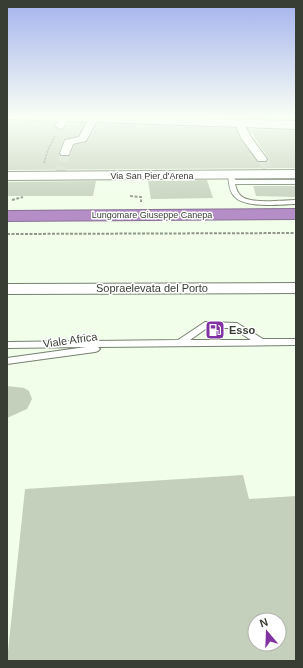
<svg xmlns="http://www.w3.org/2000/svg" width="303" height="668" font-family="Arial,sans-serif">
  <rect width="100%" height="100%" fill="#f1fee9"/>
  <g fill="#c4d0bc" fill-rule="evenodd">
    <path d="M7,120L56,122L54,126L60,130L64,129L68,123H85L78,136L64,139L59,152L61,156H70L74,145L87,142L97,124L236,128L240,139L258,162H266L268,158L249,129L296,130V168L7,170Z"/>
    <path d="M207,180L213,198L151,199L148,181Z"/>
    <path d="M96,181L93,196H7V182Z"/>
    <path d="M253,186H296V197L256,196Z"/>
    <path d="M7,386L24,388L29,391L32,399L27,409L7,418Z"/>
    <path d="M243,475L249,499L296,496V661H7L25,489ZM255,620H279V644H255Z"/>
  </g>
  <g fill="none" stroke-linecap="round" stroke-linejoin="round">
    <g stroke="#ccd8c5" stroke-width="10" stroke-dasharray="10 5" stroke-linecap="butt">
      <path d="M233,116V121"/>
      <path d="M262,159L269,169"/>
      <path d="M59,176L65,153"/>
    </g>
    <g stroke="#76816f" stroke-width="2">
      <g id="lane">
        <path d="M231,173L234,175L235,180H296V184H235C236,188 237,192 240,195C249,205 283,200 296,200V204C281,204 244,209 234,196C229,191 229,182 228,175Z"/>
        <path d="M205,322L237,323L263,339H296V345L98,347L100,349L98,351L95,352L7,364V358L86,347L7,348V342L178,340ZM207,328H232L251,340H190Z"/>
      </g>
    </g>
    <g stroke="#76816f" stroke-width="2">
      <g id="street">
        <path d="M61,116H65L69,118L63,128L60,129L55,126Z"/>
        <path d="M90,116H98L99,117L86,141L73,144L69,155H61L60,153L65,140L79,137Z"/>
        <path d="M240,120L243,121L251,137L267,159L266,161H258L241,138L235,123Z"/>
        <path d="M296,283V293L7,294V284Z"/>
      </g>
    </g>
    <g stroke="#76816f" stroke-width="2">
      <g id="secondary">
        <path d="M7,116H106L296,121V129L7,119Z"/>
        <path d="M296,170V178L7,180V172Z"/>
      </g>
    </g>
    <g stroke="#8a7295" stroke-width="2">
      <path id="highway" d="M296,209V219L7,221V211Z"/>
    </g>
    <path stroke="#8e9789" stroke-width="1.5" stroke-dasharray="2.5 1" stroke-linecap="butt" d="M44,163L48,150L55,136"/>
    <g stroke="#8e9789" stroke-width="2" stroke-dasharray="3 1.5" stroke-linecap="butt">
      <path d="M130,196L141,197V202"/>
      <path d="M12,200L23,197"/>
      <path d="M7,234L296,233"/>
    </g>
    <use href="#lane" fill="#fff" fill-rule="evenodd"/>
    <use href="#street" fill="#fff" fill-rule="evenodd"/>
    <use href="#secondary" fill="#fff" fill-rule="evenodd"/>
    <use href="#highway" fill="#b58ec8" fill-rule="evenodd"/>
    <path stroke="#8c9586" stroke-width="2" stroke-dasharray="4.5 2.5" stroke-linecap="butt" d="M169,116L296,120"/>
  </g>
  <linearGradient id="sky" x2="0" y2="1"><stop stop-color="#a4b2ed"/><stop offset="0.56" stop-color="#f9fff5"/><stop offset="1" stop-color="#f9fff5" stop-opacity="0"/></linearGradient>
  <rect width="303" height="209" fill="url(#sky)"/>
  <defs>
    <g id="fuel-square" transform="scale(1)"><rect x="-9" y="-9" width="18" height="18" rx="4" fill="#8131a1" stroke="#fff"/><path d="M-5.5-6h7V0h2V4h1.3V-2.5L3-4.5l.8-.8L6-3V5H2.5V1h-1V6h-7ZM-4.2-4.7v3.2H.2V-4.7Z" fill="#fff"/></g>
  </defs>
  <g fill-rule="evenodd">
    <use href="#fuel-square" x="215" y="330"/>
  </g>
  <g text-anchor="middle" stroke-width="3" stroke-linejoin="round" paint-order="stroke">
    <g font-size="9" fill="#393e35" stroke="#fff">
      <text x="152" y="179">Via San Pier d'Arena</text>
      <text x="152" y="218">Lungomare Giuseppe Canepa</text>
    </g>
    <g font-size="11" fill="#393e35" stroke="#fff">
      <text x="152" y="292">Sopraelevata del Porto</text>
      <text transform="translate(70 340) rotate(-8)" y="4">Viale Africa</text>
    </g>
    <g font-size="11" font-weight="bold" fill="#393e35" stroke="#fff" text-anchor="start">
      <text x="229" y="334">Esso</text>
    </g>
  </g>
  <rect width="303" height="668" fill="none" stroke="#393e35" stroke-width="16"/>
  <g transform="translate(267 632) rotate(341)"><circle r="19" fill="#ffffff" stroke="#b0b2ae"/>
  <path d="M0-3L7 15L0 10L-7 15Z" fill="#8131a1"/>
  <text y="-6" font-size="11" font-weight="bold" text-anchor="middle" fill="#393e35">N</text>
  </g>
</svg>
